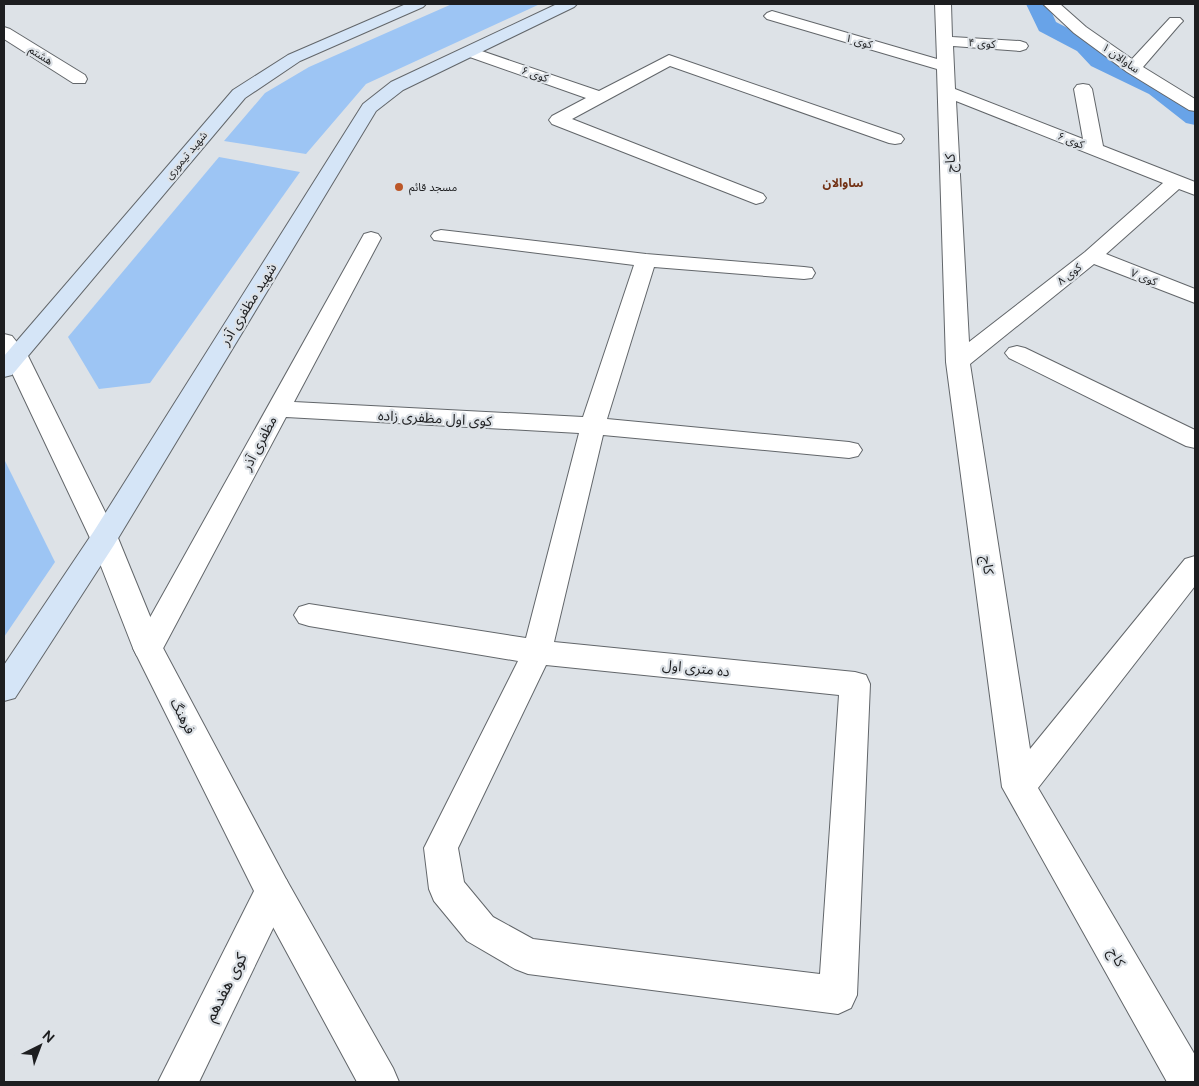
<svg xmlns="http://www.w3.org/2000/svg" width="1199" height="1086" font-family="'DM Sans','Noto Sans Arabic',sans-serif">
  <rect width="100%" height="100%" fill="#dde2e7"/>
  <g fill="#9dc5f4">
    <path d="M452,4H540L366,84L306,154L224,141L265,93L309,67Z"/>
    <path d="M219,157L300,172L150,383L99,389L68,337Z"/>
    <path d="M4,459L55,562L4,637Z"/>
  </g>
  <g fill="none" stroke-linecap="round" stroke-linejoin="round">
    <path fill="#68a3e8" fill-rule="evenodd" d="M1026,4H1048L1056,22L1093,41L1107,56L1167,84L1195,106V125L1186,123L1149,94L1091,66L1077,51L1039,31Z"/>
    <g stroke="#62666a" stroke-width="2">
      <g id="minor">
        <path d="M935,4H951L952,37L1020,41L1026,43L1028,46L1026,49L1020,51L953,46L955,89L1083,139L1074,89L1077,85L1083,84L1089,85L1092,89L1103,146L1195,182V195L1179,189L1106,254L1195,289V303L1094,264L970,364L1030,749L1185,559L1195,556V586L1038,788L1195,1055V1082H1167L1002,787L946,362L937,69L767,19L764,16L767,13L772,11L937,59ZM956,101L1163,183L1085,252L969,342Z"/>
        <path d="M1043,4H1060L1086,27L1132,59L1170,18H1180L1183,21L1180,24L1143,67L1195,99V111L1189,110L1127,72L1074,33Z"/>
        <path d="M4,27L10,29L85,75L87,79L85,83H73L4,39Z"/>
        <path d="M470,47L599,91L669,55L901,135L904,139L901,143L895,144L889,143L670,66L572,119L763,194L766,198L763,202L756,204L552,124L549,120L552,116L586,98L464,55L462,52L464,49Z"/>
        <path d="M441,230L646,254L804,267L812,268L815,273L812,278L804,279L654,267L607,419L849,442L858,444L862,450L858,456L849,458L603,435L554,642L855,672L866,675L870,684L857,995L851,1008L838,1014L528,974L515,969L467,941L434,901L429,889L424,848L518,661L309,626L299,623L294,615L299,607L309,604L526,638L579,433L286,417L159,656L148,660L137,656L133,648L364,234L371,232L378,234L381,238L294,402L583,417L634,265L434,240L431,236L434,232ZM546,665L839,695L820,974L533,939L493,917L464,882L458,848Z"/>
        <path d="M1017,346L1025,348L1195,430V448L1186,446L1009,358L1005,353L1009,348Z"/>
        <path d="M273,875L286,879L291,891L199,1082H158L260,879Z"/>
      </g>
    </g>
    <g stroke="#62666a" stroke-width="2">
      <path id="tertiary" d="M4,334L12,336L28,356L118,538L163,648L286,879L393,1068L399,1082H357L260,903L133,648L90,538L4,356Z"/>
    </g>
    <g stroke="#62666a" stroke-width="2">
      <g id="secondary">
        <path d="M406,4H426L423,7L300,61L245,98L12,375L4,377V356L233,90L288,55Z"/>
        <path d="M557,4H577L574,7L403,90L376,111L114,545L15,698L4,701V665L94,531L363,104L391,82Z"/>
      </g>
    </g>
    <use href="#minor" fill="#fff" fill-rule="evenodd"/>
    <use href="#tertiary" fill="#fff" fill-rule="evenodd"/>
    <use href="#secondary" fill="#d5e5f7" fill-rule="evenodd"/>
  </g>
  <circle fill="#bc5728" stroke="#dde2e7" stroke-width="2" cx="399" cy="187" r="5"/>
  <g text-anchor="middle" stroke-width="4.5" stroke-linejoin="round" paint-order="stroke">
    <g font-size="11" fill="#1d1e20" stroke="#dde2e7">
      <text transform="translate(859 41) rotate(16)" y="4">کوی ۱</text>
      <text transform="translate(982 43) rotate(4)" y="4">کوی ۴</text>
      <text transform="translate(41 55) rotate(32)" y="4">هشتم</text>
      <text transform="translate(1121 58) rotate(35)" y="4">ساوالان ۱</text>
      <text transform="translate(535 74) rotate(19)" y="4">کوی ۶</text>
      <text transform="translate(1071 140) rotate(21)" y="4">کوی ۶</text>
      <text transform="translate(186 155) rotate(-50)" y="4">شهید تیموری</text>
      <text transform="translate(1069 274) rotate(-38)" y="4">کوی ۸</text>
      <text transform="translate(1144 277) rotate(22)" y="4">کوی ۷</text>
    </g>
    <g font-size="11" fill="#1d1e20" stroke="#dde2e7" text-anchor="start">
      <text x="409" y="191">مسجد قائم</text>
    </g>
    <g font-size="12" font-weight="bold" fill="#723114" stroke="#dde2e7">
      <text x="843" y="187">ساوالان</text>
    </g>
    <g font-size="14" fill="#1d1e20" stroke="#dde2e7">
      <text transform="translate(950 163) rotate(-92)" y="5">کاج</text>
      <text transform="translate(248 304) rotate(-58)" y="5">شهید مظفری آذر</text>
      <text transform="translate(435 418) rotate(3)" y="5">کوی اول مظفری زاده</text>
      <text transform="translate(259 443) rotate(-62)" y="5">مظفری آذر</text>
      <text transform="translate(988 565) rotate(82)" y="5">کاج</text>
      <text transform="translate(696 668) rotate(6)" y="5">ده متری اول</text>
      <text transform="translate(183 716) rotate(63)" y="5">فرهنگ</text>
      <text transform="translate(1117 957) rotate(60)" y="5">کاج</text>
    </g>
    <g font-size="16" fill="#1d1e20" stroke="#dde2e7">
      <text transform="translate(225 987) rotate(-63)" y="6">کوی هفدهم</text>
    </g>
  </g>
  <rect width="1199" height="1086" fill="none" stroke="#1d1e20" stroke-width="10"/>
  <g transform="translate(40 1046) rotate(42)" stroke="#dde2e7" stroke-width="4" paint-order="stroke">
  <path d="M0-4L9 19L0 12L-9 19Z" fill="#1d1e20"/>
  <text y="-8" font-size="14" font-weight="bold" text-anchor="middle" fill="#1d1e20">N</text>
  </g>
</svg>
